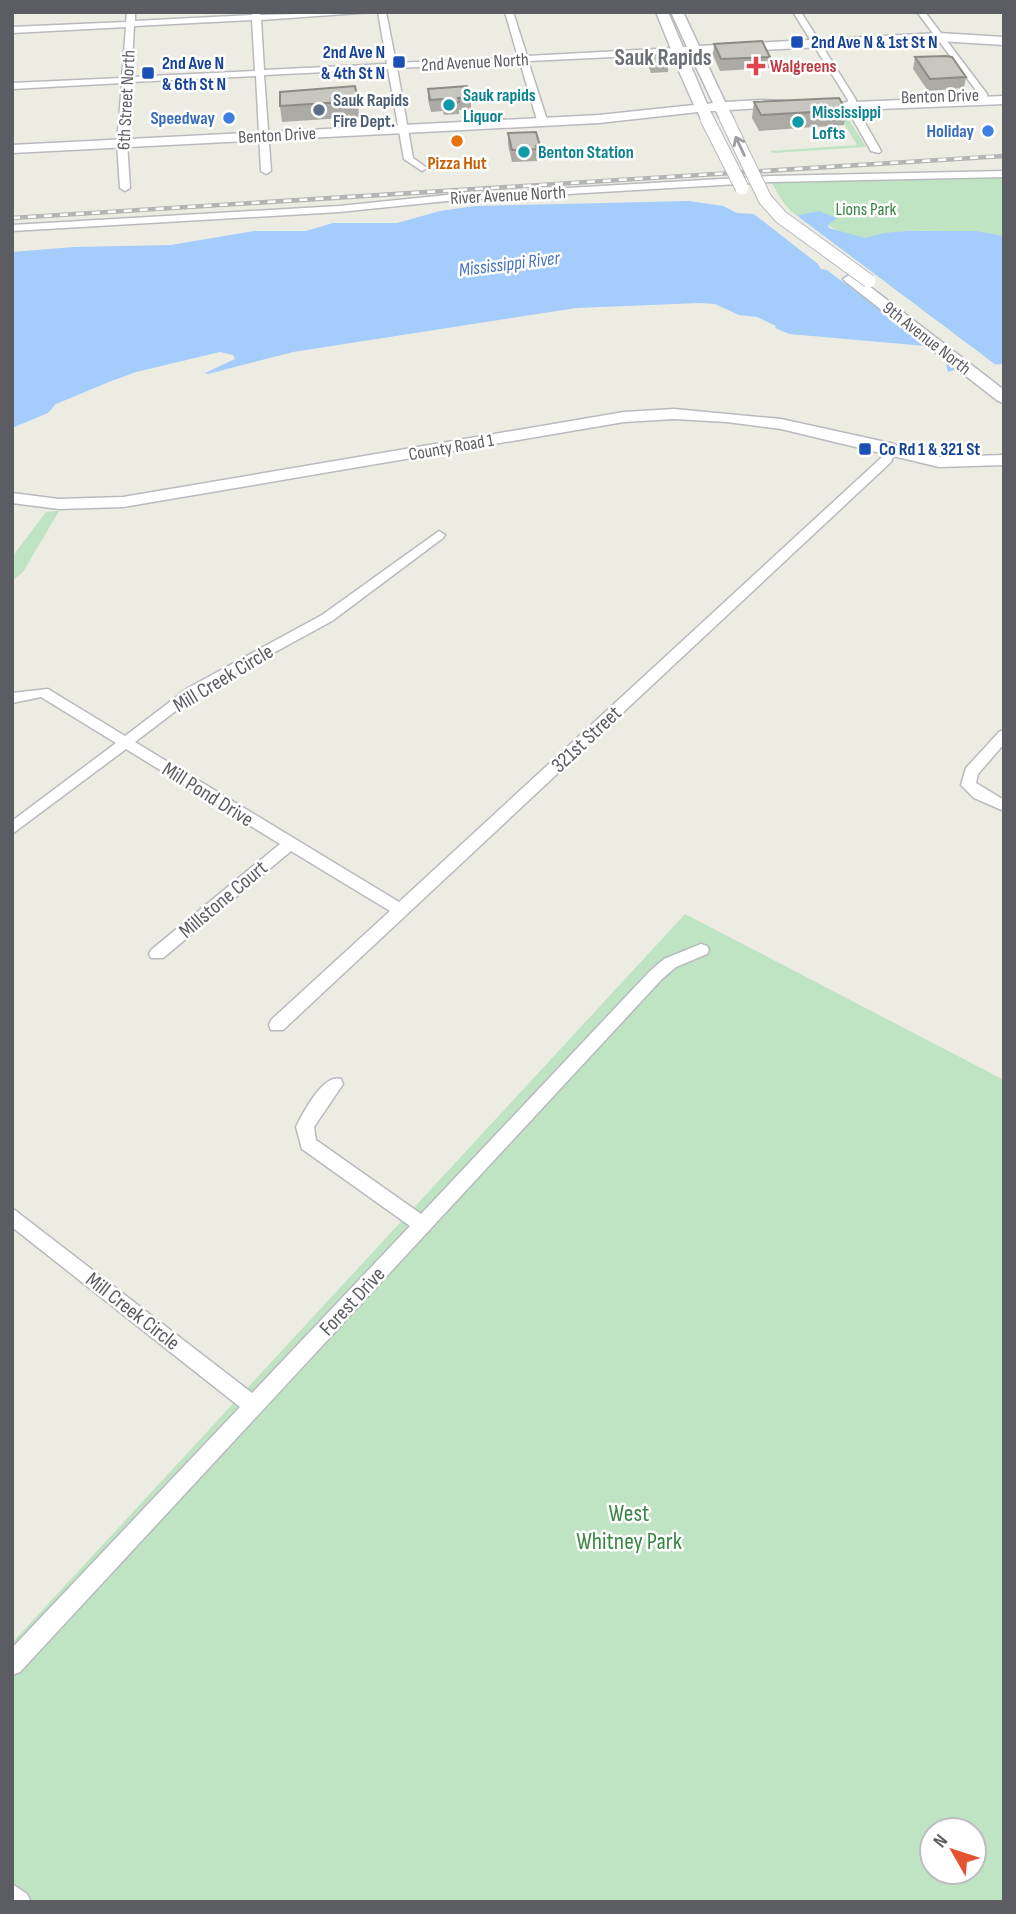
<svg xmlns="http://www.w3.org/2000/svg" width="1016" height="1914" font-family="'Sofia Sans Condensed',sans-serif">
  <rect width="100%" height="100%" fill="#edece2"/>
  <g fill="#bfe4c3" fill-rule="evenodd">
    <path d="M788,110L841,112L848,118L866,147L773,153L770,151L857,145L837,112L750,117L765,111Z"/>
    <path d="M1004,178V236C973,231 942,230 910,231C896,232 881,237 867,238C840,239 821,214 795,216L782,201L772,183Z"/>
    <path d="M59,511L23,572L12,581V557L46,512Z"/>
    <path d="M685,914L1004,1080V1902H12V1643ZM932,1830H974V1872H932Z"/>
  </g>
  <path fill="#a4ccfc" d="M689,201L723,206L737,213L795,216L819,211L837,218L828,225L829,228L865,238L885,233L908,231H976L1004,236V364L967,366L948,372L945,360L926,346L789,334L775,328L776,326L757,317L739,315L715,304L699,303L576,308L293,352L208,374L205,373L235,359L233,355L220,352L136,372L109,382L56,404L48,413L12,428V252L74,247L171,245L254,231H306L333,223H397L440,211L475,206Z"/>
  <path fill="#edece2" d="M750,211L792,212L1000,368L962,371L827,270L821,269L818,264Z"/>
  <g fill="none" stroke-linecap="round" stroke-linejoin="round">
    <g stroke="#b8babe" stroke-width="3">
      <g id="street">
        <path d="M127,12H135V21L252,15V12H260V15L373,12L261,20L264,70L387,64L378,12H386L396,63L518,57L505,12H513L527,56L676,48L680,51L676,54L528,61L547,120L542,123L537,120L520,62L397,68L413,158L427,168L422,171L404,159L388,69L264,75L271,171L266,174L261,171L256,76L131,82L127,143L130,188L125,191L120,188L117,143L122,83L12,89V83L122,78L126,27L12,33V27L126,22ZM252,20L255,71L131,77L134,26Z"/>
        <path d="M793,12H801L856,100V107L881,151L879,153L871,151L846,107L848,100Z"/>
        <path d="M917,12H925L987,94V102H981L979,94Z"/>
        <path d="M1004,171V177L771,182L447,201L339,212L12,231V225L339,206L447,195L771,176Z"/>
        <path d="M890,444L896,448L891,462L283,1030H271L269,1025L271,1020L390,911L291,851L163,958H151L149,954L151,950L280,844L126,749L12,834V821L116,743L41,697L12,703V693L48,689L125,736L188,688L322,615L439,531L445,535L443,538L332,621L198,694L135,742L399,902L881,458L884,448Z"/>
        <path d="M1004,730V744L978,774L976,783L1004,800V811L974,798L961,785L966,768L999,732Z"/>
        <path d="M701,944L707,946L709,950L707,954L676,967L662,979L20,1672L12,1675V1648L240,1407L12,1227V1208L252,1393L410,1226L302,1149L296,1127C303,1113 323,1073 341,1079L343,1084L314,1127L316,1140L421,1214L650,971L664,959Z"/>
        <path d="M12,1884L27,1894L31,1902H12Z"/>
      </g>
    </g>
    <g stroke="#b8bac0" stroke-width="3">
      <g id="secondary">
        <path d="M656,12H668L683,47H687L671,12H683L699,46L939,33L1004,37V45L939,41L702,53L725,102L761,100L829,103L1004,96V104L829,111L761,108L729,110L733,118L726,122L721,121L716,111H710L714,119L707,123L702,122L698,112L599,123L12,153V145L599,115L694,105L670,51L671,49ZM686,54H690L713,103L707,104Z"/>
        <path d="M851,274L856,276L1004,390V403L998,401L846,282L843,279Z"/>
        <path d="M674,409L781,419L890,443L913,452L939,457L1004,455V465L939,467L781,429L727,422L674,419L624,422L123,507L59,509L12,503V493L59,499L123,497L624,412Z"/>
      </g>
    </g>
    <use href="#street" fill="#fff" fill-rule="evenodd"/>
    <use href="#secondary" fill="#fff" fill-rule="evenodd"/>
    <g stroke="#b3b4b4" stroke-width="4.5">
      <path id="rail" d="M12,218L1004,156"/>
    </g>
    <use href="#rail" stroke="#fff" stroke-width="2.5" stroke-dasharray="8" stroke-linecap="butt"/>
    <g stroke="#b8bac0" stroke-width="15" stroke-linecap="butt">
      <g id="secondary-bridge">
        <path d="M726,118L765,199L781,217L869,281"/>
        <path d="M707,119L742,188"/>
      </g>
    </g>
    <use href="#secondary-bridge" stroke="#fff" stroke-width="13"/>
  </g>
  <g fill="#acaaa5">
    <path d="M714,44L770,57L769,68L720,71L713,55Z"/>
    <path d="M648,55L668,65V72L651,73L647,62Z"/>
    <path d="M915,57L966,77L964,88L928,91L913,69Z"/>
    <path d="M428,89L471,97V109L459,110V114L444,115L443,111L431,112L428,100Z"/>
    <path d="M358,101L359,117L282,122L280,106Z"/>
    <path d="M754,102L846,110L844,125L759,131L752,118Z"/>
    <path d="M508,133L540,146V158H537V161L512,162L508,145Z"/>
  </g>
  <g fill="#c8c6c0" stroke="#8c8b86" stroke-width="2">
    <path d="M762,41L770,57L721,59L714,44Z"/>
    <path d="M664,54L668,65H652L648,55Z"/>
    <path d="M946,56L952,57L966,77L930,79L915,57Z"/>
    <path d="M355,86L358,101L280,106V92Z"/>
    <path d="M467,86L471,97L458,98L459,102L444,103L443,99L430,100L428,89Z"/>
    <path d="M839,98L846,110L761,115L754,102Z"/>
    <path d="M536,132L540,146H536L537,149L512,150L508,133Z"/>
  </g>
  <defs><path id="oneway-shaft" d="M-6 0H5M1.5-3L5.5 0L1.5 3" fill="none" stroke-width="1.6" stroke-linecap="round" stroke-linejoin="round" transform="scale(1.75)"/></defs>
  <use stroke="#9d9ea1" href="#oneway-shaft" transform="translate(740 146) rotate(-115)"/>
  <g fill="#1a4fb4" stroke="#fff" stroke-width="2.5">
    <rect x="790" y="35" width="14" height="14" rx="3.5"/>
    <rect x="392" y="55" width="14" height="14" rx="3.5"/>
    <rect x="141" y="66" width="14" height="14" rx="3.5"/>
    <rect x="858" y="442" width="14" height="14" rx="3.5"/>
  </g>
  <path fill="#e0444e" stroke="#fff" stroke-width="2.5" d="M752.5 55.5h7v7h7v7h-7v7h-7v-7h-7v-7h7z"/>
  <g fill="#0f9aa8" stroke="#fff" stroke-width="2.5">
    <circle cx="449" cy="105" r="7"/>
    <circle cx="798" cy="122" r="7"/>
    <circle cx="524" cy="152" r="7"/>
  </g>
  <circle fill="#5c6f8a" stroke="#fff" stroke-width="2.5" cx="319" cy="110" r="7"/>
  <g fill="#3f7fe0" stroke="#fff" stroke-width="2.5">
    <circle cx="229" cy="118" r="7"/>
    <circle cx="988" cy="131" r="7"/>
  </g>
  <circle fill="#e8710a" stroke="#fff" stroke-width="2.5" cx="457" cy="141" r="7"/>
  <g text-anchor="middle" stroke-width="5" stroke-linejoin="round" paint-order="stroke">
    <g font-size="18" font-weight="bold" fill="#164399" stroke="#fff" text-anchor="start">
      <text x="811" y="48">2nd Ave N &amp; 1st St N</text>
      <text x="385" y="58" text-anchor="end">2nd Ave N<tspan x="385" dy="21">&amp; 4th St N</tspan></text>
      <text x="162" y="69">2nd Ave N<tspan x="162" dy="21">&amp; 6th St N</tspan></text>
      <text x="879" y="455">Co Rd 1 &amp; 321 St</text>
    </g>
    <g font-size="18" fill="#5b5d63" stroke="#fff">
      <text transform="translate(475 62) rotate(-3)" y="6">2nd Avenue North</text>
      <text transform="translate(940 96) rotate(-2)" y="6">Benton Drive</text>
      <text transform="translate(126 100) rotate(-87)" y="6">6th Street North</text>
      <text transform="translate(277 135) rotate(-3)" y="6">Benton Drive</text>
      <text transform="translate(508 195) rotate(-3)" y="6">River Avenue North</text>
      <text transform="translate(927 338) rotate(38)" y="6">9th Avenue North</text>
      <text transform="translate(451 447) rotate(-10)" y="6">County Road 1</text>
    </g>
    <g font-size="18" font-weight="bold" fill="#be3a42" stroke="#fff" text-anchor="start">
      <text x="770" y="72">Walgreens</text>
    </g>
    <g font-size="18" font-weight="bold" fill="#0d838f" stroke="#fff" text-anchor="start">
      <text x="463" y="101">Sauk rapids<tspan x="463" dy="21">Liquor</tspan></text>
      <text x="812" y="118">Mississippi<tspan x="812" dy="21">Lofts</tspan></text>
      <text x="538" y="158">Benton Station</text>
    </g>
    <g font-size="18" font-weight="bold" fill="#4e5e75" stroke="#fff" text-anchor="start">
      <text x="333" y="106">Sauk Rapids<tspan x="333" dy="21">Fire Dept.</tspan></text>
    </g>
    <g font-size="18" font-weight="bold" fill="#366cbe" stroke="#fff" text-anchor="end">
      <text x="215" y="124">Speedway</text>
      <text x="974" y="137">Holiday</text>
    </g>
    <g font-size="18" font-weight="bold" fill="#c56008" stroke="#fff">
      <text x="457" y="169">Pizza Hut</text>
    </g>
    <g font-size="18" fill="#388544" stroke="#fff">
      <text x="866" y="215">Lions Park</text>
    </g>
    <g font-size="19" font-style="italic" fill="#4775bf" stroke="#fff">
      <text transform="translate(509 263) rotate(-7)" y="7">Mississippi River</text>
    </g>
    <g font-size="21" fill="#5b5d63" stroke="#fff">
      <text transform="translate(223 678) rotate(-31)" y="7">Mill Creek Circle</text>
      <text transform="translate(586 739) rotate(-43)" y="7">321st Street</text>
      <text transform="translate(208 794) rotate(32)" y="7">Mill Pond Drive</text>
      <text transform="translate(223 899) rotate(-40)" y="7">Millstone Court</text>
      <text transform="translate(352 1301) rotate(-47)" y="7">Forest Drive</text>
      <text transform="translate(133 1311) rotate(38)" y="7">Mill Creek Circle</text>
    </g>
    <g font-size="23" font-weight="bold" fill="#6c6f75" stroke="#fff">
      <text x="663" y="65">Sauk Rapids</text>
    </g>
    <g font-size="24" fill="#388544" stroke="#fff">
      <text x="629" y="1521">West<tspan x="629" dy="28">Whitney Park</tspan></text>
    </g>
  </g>
  <rect width="1016" height="1914" fill="none" stroke="#5b5d63" stroke-width="28"/>
  <g transform="translate(953 1851) rotate(309)"><circle r="33" fill="#ffffff" stroke="#bdbec1" stroke-width="2"/>
  <path d="M0-5L12 26L0 18L-12 26Z" fill="#e35332"/>
  <text y="-10" font-size="19" font-weight="bold" text-anchor="middle" fill="#5b5d63">N</text>
  </g>
</svg>
